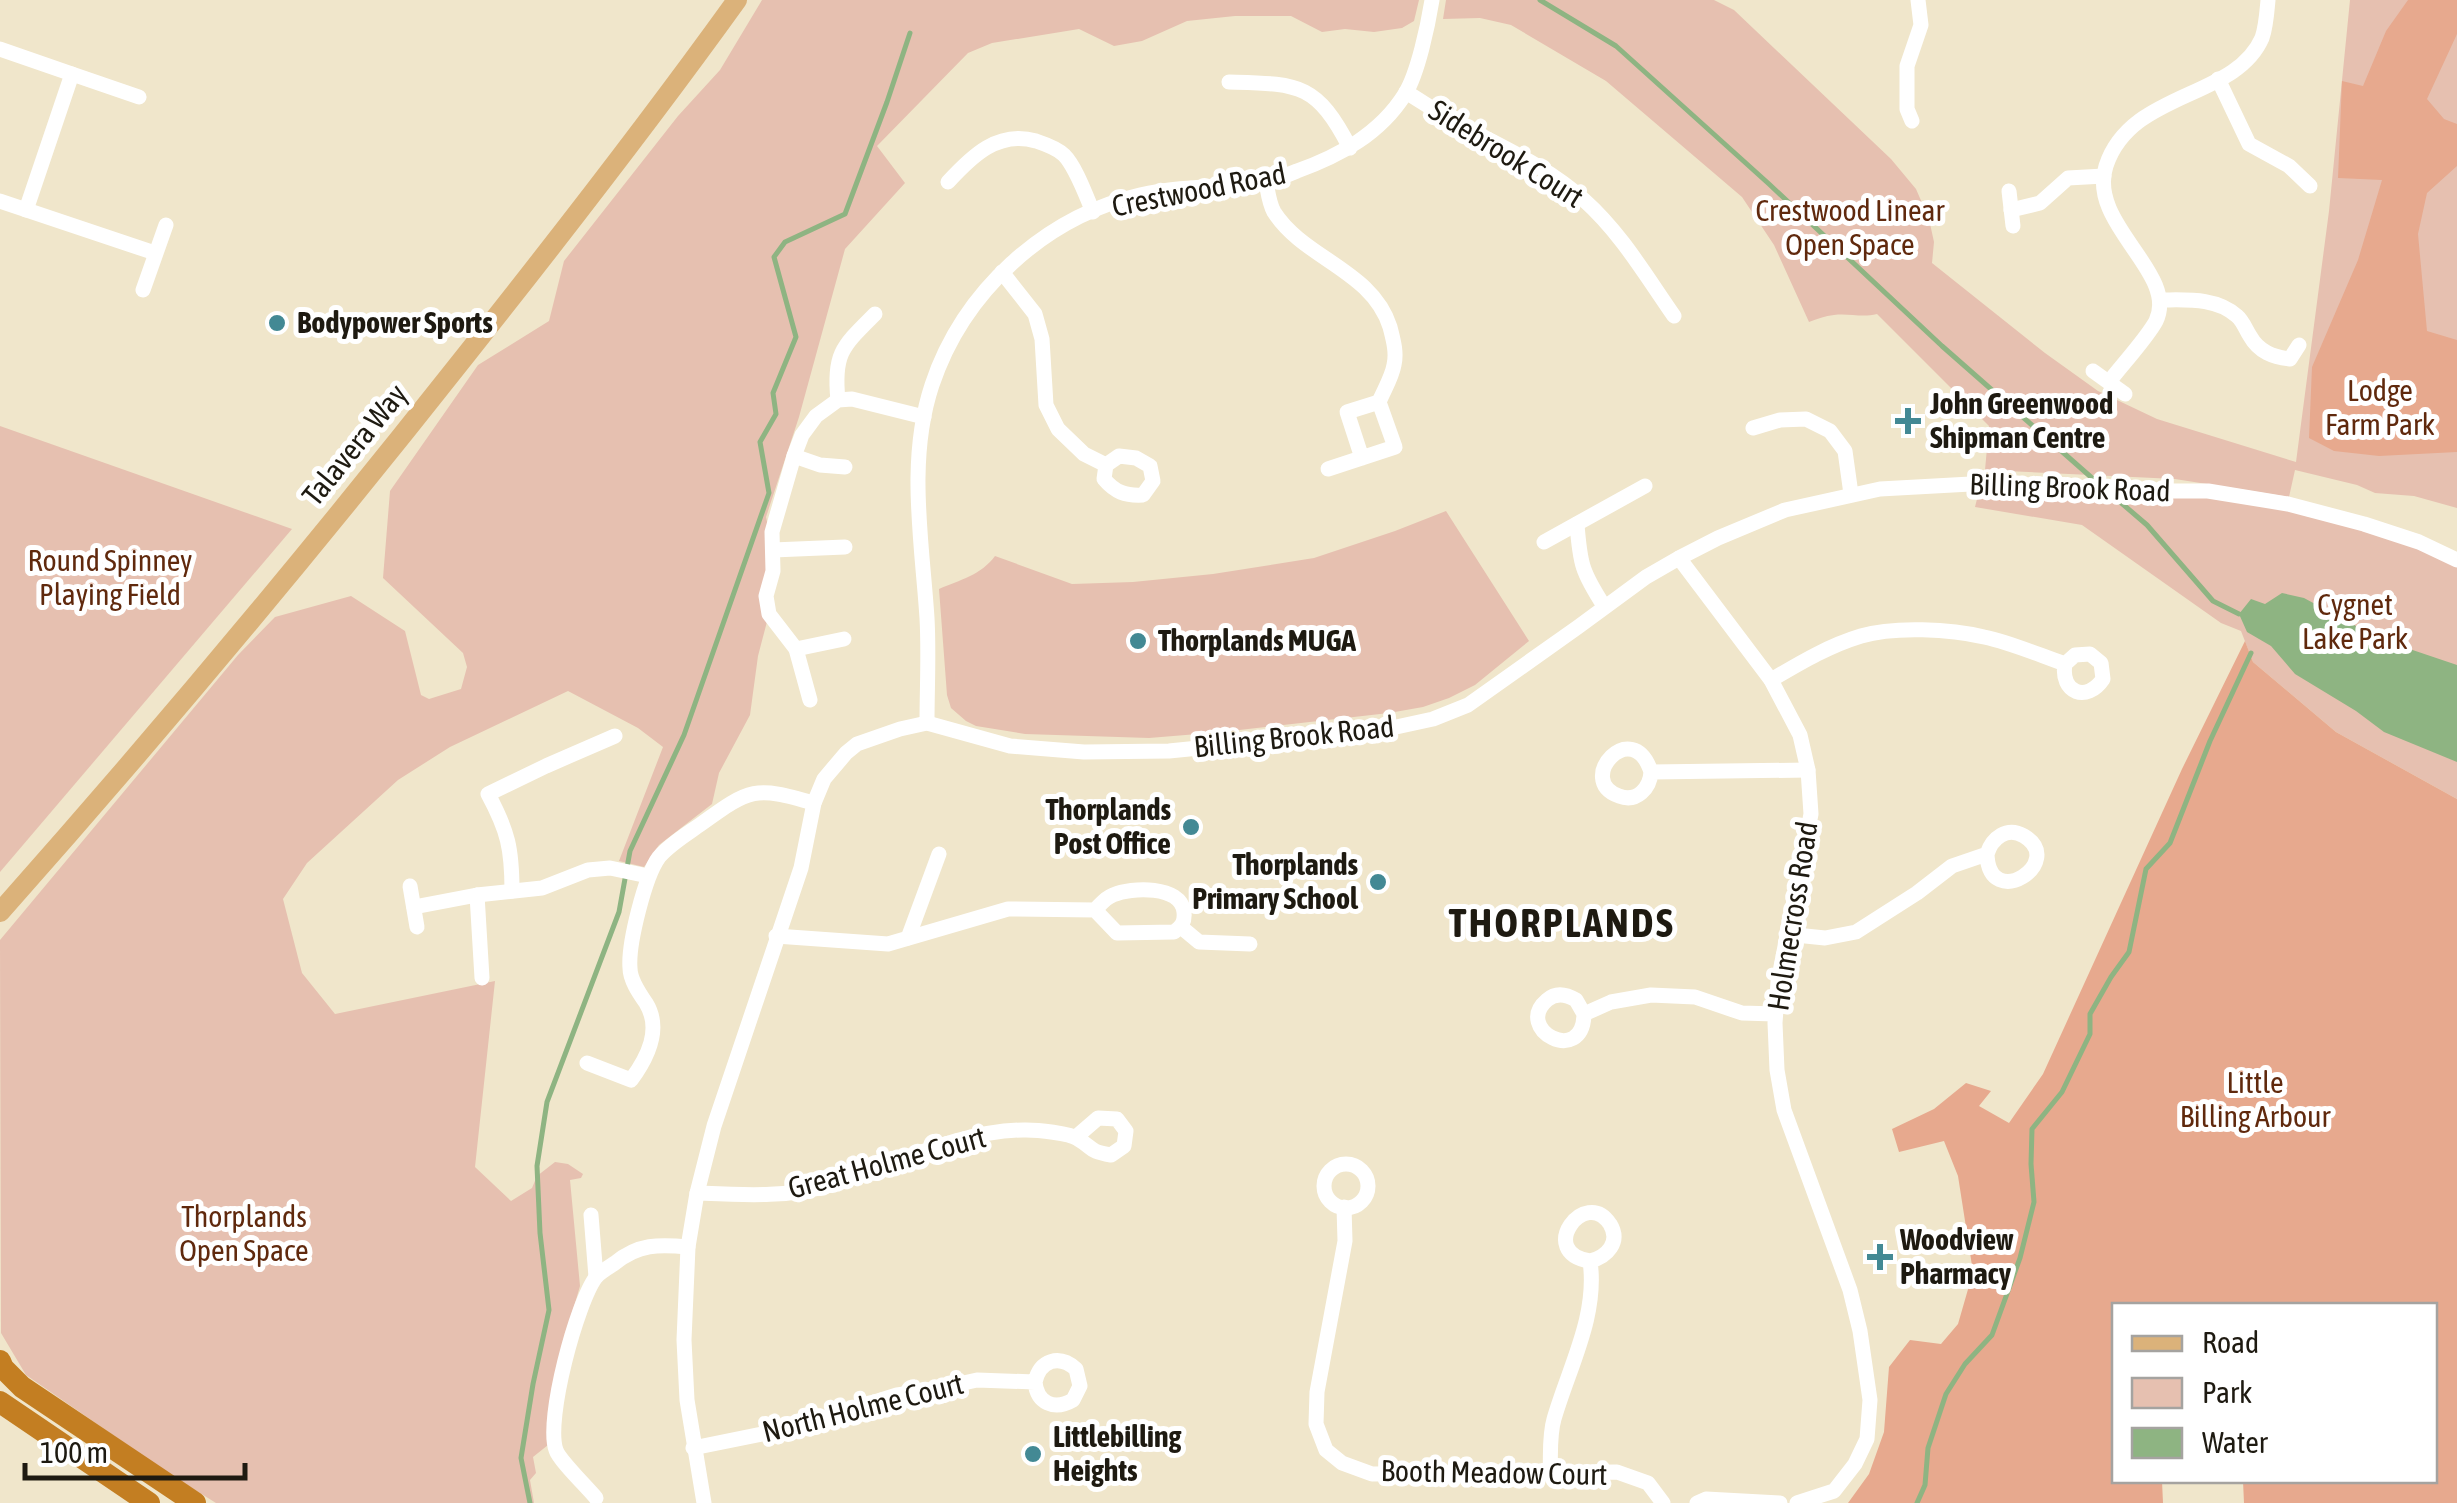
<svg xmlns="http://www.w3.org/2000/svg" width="2457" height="1503" font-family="'Asap Condensed',sans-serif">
  <rect width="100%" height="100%" fill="#f0e6cb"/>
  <g fill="#e6c0b0">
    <path d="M762,0H1419L1414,21L1402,28L1374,32L1345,29L1322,32L1291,16H1235L1187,21L1142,41L1114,46L1079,29L992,43L968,53L877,146L905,183L845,249L799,417L766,517L773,550L769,614L758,656L750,715L719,773L712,804L659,845L644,867L619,861L663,747L638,728L568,691L450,747L398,780L307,863L283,899L302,973L335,1014L495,981L475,1167L511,1201L532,1188L537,1176L555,1162L568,1164L583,1174L581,1178L570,1180L580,1286L556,1369L548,1445L533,1457L536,1473L530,1480L534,1503H216L168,1473L26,1375L1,1333L0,940L238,655L275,617L351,596L405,631L421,695L429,699L461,689L467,667L463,653L383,578L390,491L478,365L549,321L564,261L678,116L720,70Z"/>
    <path d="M1446,0H1714L1734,10L1891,159L1916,189L1929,219L1934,242L1932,263L2045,353L2098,391L2157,419L2296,462L2329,211L2350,0H2457V508L2414,496L2375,493L2357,485L2295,470L2289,497L2175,479L1985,470L1989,426L1877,314C1862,318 1849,313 1834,315C1825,316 1817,319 1809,322L1774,245L1742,197L1606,81L1511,25L1480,18L1443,19Z"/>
    <path d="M0,426L292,529L0,872Z"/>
    <path d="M1981,483L2091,487L2288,504L2457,560V799L2336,732L2253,662L2241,631L2221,623L2082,525L1975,507Z"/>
    <path d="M1446,511L1529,641L1475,685L1449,698L1423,707L1389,713L1222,732L1149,738L1025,734L976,726L966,721L951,708L947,695L939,589C960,580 981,575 995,556L1072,584L1133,582L1213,574L1314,558L1395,531Z"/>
  </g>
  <g fill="#e7a98e">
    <path d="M2408,0H2457V34L2427,99L2444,119L2457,124V166L2427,193L2418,234L2427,331L2457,340V452L2379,456L2334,451L2309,438L2312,367L2358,260L2382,180L2338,178L2342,81L2363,86L2386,31Z"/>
    <path d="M2245,641L2253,662L2336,732L2457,799V1503H2244L2243,1481L2434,1480V1306H2114V1480L2162,1481L2163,1503H1848L1869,1474L1884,1432L1889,1367L1910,1340L1941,1344L1958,1324L1973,1272L1958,1176L1944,1141L1899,1152L1892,1129L1934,1109L1966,1083L1991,1091L1979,1106L2009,1123L2043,1074L2182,769Z"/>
  </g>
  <path fill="#8eb482" d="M2282,593L2304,598L2380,639L2457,665V762L2384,732L2356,711L2295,674L2271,646L2247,632L2239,614L2251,599L2265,604Z"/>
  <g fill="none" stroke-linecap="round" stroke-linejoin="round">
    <g stroke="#8eb482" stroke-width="5">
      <path d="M1540,0L1616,46L1769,184L1942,346L2100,485"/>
      <path d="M2112,495L2147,525L2213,601L2239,614"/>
      <path d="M530,1503L521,1458L533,1384L549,1310L540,1233L537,1166L547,1102L619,912L630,851L684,735L769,493L760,442L776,414L773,393L796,337L774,257L785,242L845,214L887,102L910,33"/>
      <path d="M1917,1503L1925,1485L1928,1448L1946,1394L1965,1364L1992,1335L2020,1258L2034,1202L2031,1164L2032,1129L2062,1092L2090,1034V1014L2111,977L2129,952L2146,869L2170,843L2210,741L2251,653"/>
    </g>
    <g stroke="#fff" stroke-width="15">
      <path d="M0,49L72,74"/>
      <path d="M2218,79L2249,144L2289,166L2310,186"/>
      <path d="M1229,82C1298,84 1316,82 1350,148"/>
      <path d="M1406,92C1424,103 1441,115 1459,124C1502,147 1548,167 1584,200C1621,233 1646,276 1674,316"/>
      <path d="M1912,121L1907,109V66L1921,25L1918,0"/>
      <path d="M948,182C972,156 998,130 1036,141C1045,144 1057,148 1064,155C1076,167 1086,196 1093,212"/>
      <path d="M1266,182C1268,192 1269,203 1274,212C1304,259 1372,270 1390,327C1393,339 1397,352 1394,365C1392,377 1384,390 1379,402"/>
      <path d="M2009,191L2013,226"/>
      <path d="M0,201L155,253"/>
      <path d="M26,210L72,74L139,97"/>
      <path d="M2011,210L2040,203L2068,178L2104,176"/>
      <path d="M1002,272L1035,314L1042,339L1046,405L1058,429L1084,454L1106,465"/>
      <path d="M143,290L166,225"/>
      <path d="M2160,300C2186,300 2216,297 2237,316C2243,321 2246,330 2250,336C2259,352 2273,357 2290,359L2299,345"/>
      <path d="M2093,371L2125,394"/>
      <path d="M2109,382C2121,366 2147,338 2156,321C2179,273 2087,224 2106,166C2131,90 2235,100 2262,38C2266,27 2267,11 2268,0"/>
      <path d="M838,400C833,353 843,346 875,314"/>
      <path d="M1753,428L1780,420L1806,419L1830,431L1845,451L1851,494"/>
      <path d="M794,456L820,465L845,467"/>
      <path d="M1119,456L1136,458L1150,466L1153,481L1143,495C1125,496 1115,492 1104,479L1106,465Z"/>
      <path d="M1328,469L1395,447L1379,402L1347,412L1362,458"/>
      <path d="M1577,524C1580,564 1582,572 1604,606"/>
      <path d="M1544,542L1645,486"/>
      <path d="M773,550L845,547"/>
      <path d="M1679,558L1771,680L1800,735L1808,770L1811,814L1778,982L1775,1023L1777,1070L1784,1110L1850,1290L1860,1331L1870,1400L1867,1439L1855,1464L1834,1491L1797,1503"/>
      <path d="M796,649L844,639"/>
      <path d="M1771,680C1800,663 1828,646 1861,636C1894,626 1951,629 1984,637C2012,643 2039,655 2065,664L2075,655L2090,654L2101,663L2103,679C2087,703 2060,693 2065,664"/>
      <path d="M810,700L796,649L769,614L766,596L773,571L772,532L794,456L802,435L816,416L838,400L852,399L924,417"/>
      <path d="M927,723C927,688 929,653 927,618C922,541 907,460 932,385C963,292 1044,217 1140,195C1180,186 1221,187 1261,183C1273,181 1285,176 1297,171C1339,156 1380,134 1405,94C1418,73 1428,25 1432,0"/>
      <path d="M1651,772C1633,715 1574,780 1619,796C1637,803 1650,788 1651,772L1808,770"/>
      <path d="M410,886L417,927"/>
      <path d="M512,891C512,849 508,831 488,794L546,766L615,736"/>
      <path d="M477,895L482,978"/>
      <path d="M414,907L477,895L542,888L588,870L610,868L648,876"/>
      <path d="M1181,927L1199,942L1250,944"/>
      <path d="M1786,934L1825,938L1856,932L1917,893L1952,866L1987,854C1992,838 2007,826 2024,836C2067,862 1989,913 1987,854"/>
      <path d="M776,936L888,944L1008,909L1095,910L1117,933L1174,932C1182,926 1185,922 1184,912C1181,885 1131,887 1113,895C1105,898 1101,904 1095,910"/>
      <path d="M908,938L939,854"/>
      <path d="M1584,1014L1576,1000C1566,994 1556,992 1547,1000C1513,1029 1583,1067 1584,1014L1611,1002L1651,995L1695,997L1742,1013L1775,1014"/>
      <path d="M587,1063L631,1080C648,1057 662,1029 646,1003C639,993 630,980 630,968C628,944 645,876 659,857C670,844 687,834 701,824C751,788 754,786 814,803"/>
      <circle cx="1346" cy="1186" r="22"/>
      <path d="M697,1193C743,1195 790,1198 834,1184C893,1165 964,1129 1026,1130C1037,1130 1070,1133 1078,1139C1095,1149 1088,1151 1111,1155L1124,1146L1126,1131L1117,1119L1098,1118L1076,1137"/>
      <path d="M1344,1207L1345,1241L1317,1392L1316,1424L1326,1450L1342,1463L1372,1474L1617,1472L1648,1483L1663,1503"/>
      <path d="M591,1215L596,1277"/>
      <path d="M693,1448L792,1428L897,1395L932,1390L977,1380L1035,1382C1040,1360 1059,1354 1076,1369L1080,1386L1073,1400C1054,1411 1037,1403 1035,1382"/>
      <path d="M1550,1473C1551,1455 1549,1436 1554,1419C1569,1367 1598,1316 1590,1261C1536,1253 1585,1186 1610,1224C1621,1242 1607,1257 1590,1261"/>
      <path d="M596,1498C587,1487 559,1460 556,1450C545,1420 577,1302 596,1277C600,1272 609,1267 615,1263C638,1244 659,1244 688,1247"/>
      <path d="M704,1503L687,1400L684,1340L688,1247L697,1193L714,1126L801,868L814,803L824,779L846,753L857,744L900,729L927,723L1010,746L1084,752L1169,751L1387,729L1433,719L1468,705L1578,627L1646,577L1679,558L1718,538L1785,510L1880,489L1989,483L2153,491H2208L2288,504L2364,524L2419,542L2457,560"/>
      <path d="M1697,1503L1706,1499L1780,1503"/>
    </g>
    <path stroke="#dbb27a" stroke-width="20" d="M0,912C161,731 316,545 466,355C559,238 650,121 737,0"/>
    <g stroke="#c37e22" stroke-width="22">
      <path d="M0,1361L3,1368L22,1387L195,1503"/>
      <path d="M0,1402L149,1503"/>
    </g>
  </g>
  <g fill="#438994" stroke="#fff" stroke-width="4">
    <circle cx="277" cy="323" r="10"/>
    <path d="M1903 406h10v10h10v10h-10v10h-10v-10h-10v-10h10z"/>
    <circle cx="1138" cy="641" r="10"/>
    <circle cx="1191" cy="827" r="10"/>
    <circle cx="1378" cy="882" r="10"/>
    <path d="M1875 1242h10v10h10v10h-10v10h-10v-10h-10v-10h10z"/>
    <circle cx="1033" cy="1454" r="10"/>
  </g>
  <g text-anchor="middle" stroke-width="10" stroke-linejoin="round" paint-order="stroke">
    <g font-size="30" fill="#1e1a11" stroke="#fff">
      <text transform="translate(1506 154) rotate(32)" y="10">Sidebrook Court</text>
      <text transform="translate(1199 190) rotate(-11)" y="10">Crestwood Road</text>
      <text transform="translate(355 445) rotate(-51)" y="10">Talavera Way</text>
      <text transform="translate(2070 488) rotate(2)" y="10">Billing Brook Road</text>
      <text transform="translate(1294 737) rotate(-6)" y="10">Billing Brook Road</text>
      <text transform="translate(1793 916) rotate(-81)" y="10">Holmecross Road</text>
      <text transform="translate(887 1163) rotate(-15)" y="10">Great Holme Court</text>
      <text transform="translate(863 1408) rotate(-14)" y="10">North Holme Court</text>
      <text transform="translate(1494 1473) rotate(1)" y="10">Booth Meadow Court</text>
    </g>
    <g font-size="30" fill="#60290d" stroke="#fff">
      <text x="1850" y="221">Crestwood Linear<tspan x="1850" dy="34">Open Space</tspan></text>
      <text x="2380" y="401">Lodge<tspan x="2380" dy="34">Farm Park</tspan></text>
      <text x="110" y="571">Round Spinney<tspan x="110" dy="34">Playing Field</tspan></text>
      <text x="2355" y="615">Cygnet<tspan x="2355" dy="34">Lake Park</tspan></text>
      <text x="2255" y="1093">Little<tspan x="2255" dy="34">Billing Arbour</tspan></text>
      <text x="244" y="1227">Thorplands<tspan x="244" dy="34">Open Space</tspan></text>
    </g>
    <g font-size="30" font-weight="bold" fill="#1e1a11" stroke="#fff" text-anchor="start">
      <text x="297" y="333">Bodypower Sports</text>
      <text x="1930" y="414">John Greenwood<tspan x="1930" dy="34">Shipman Centre</tspan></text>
      <text x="1158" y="651">Thorplands MUGA</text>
      <text x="1171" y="820" text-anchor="end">Thorplands<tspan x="1171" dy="34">Post Office</tspan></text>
      <text x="1358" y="875" text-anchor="end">Thorplands<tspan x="1358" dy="34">Primary School</tspan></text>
      <text x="1900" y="1250">Woodview<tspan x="1900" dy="34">Pharmacy</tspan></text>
      <text x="1053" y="1447">Littlebilling<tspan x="1053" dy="34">Heights</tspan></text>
    </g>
    <g font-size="40" font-weight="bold" letter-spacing="2.5" fill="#1e1a11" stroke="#fff">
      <text x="1562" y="937">THORPLANDS</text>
    </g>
  </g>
  <rect x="2112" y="1303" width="325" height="180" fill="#ffffff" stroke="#a5a3a0" stroke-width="2.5"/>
  <rect x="2132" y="1336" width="50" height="15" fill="#dbb27a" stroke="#a5a3a0" stroke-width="2.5"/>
  <text x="2202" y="1353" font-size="30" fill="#1e1a11">Road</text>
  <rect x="2132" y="1378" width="50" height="30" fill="#e6c0b0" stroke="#a5a3a0" stroke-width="2.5"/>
  <text x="2202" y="1403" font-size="30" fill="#1e1a11">Park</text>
  <rect x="2132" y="1428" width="50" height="30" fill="#8eb482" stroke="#a5a3a0" stroke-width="2.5"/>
  <text x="2202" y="1453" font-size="30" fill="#1e1a11">Water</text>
  <path d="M25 1463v15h220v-15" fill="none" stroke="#1e1a11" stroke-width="5"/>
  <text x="40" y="1463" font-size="30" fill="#1e1a11" stroke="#ffffff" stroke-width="8" paint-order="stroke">100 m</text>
</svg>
